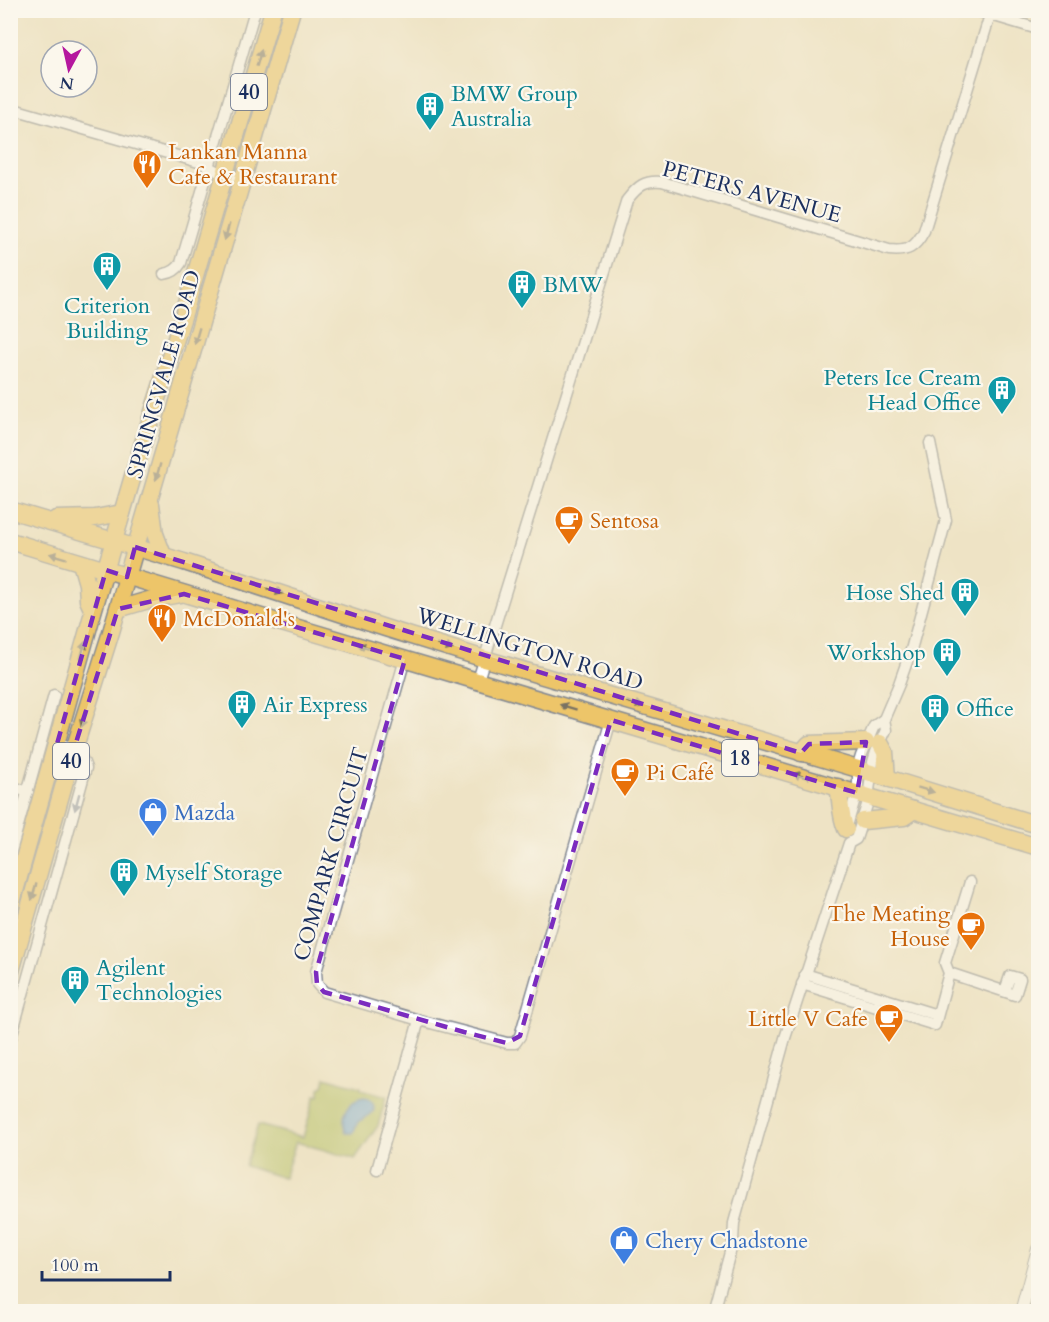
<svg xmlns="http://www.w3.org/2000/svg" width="1049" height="1322" font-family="Cardo,serif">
  <rect width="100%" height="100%" fill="#fbf7ec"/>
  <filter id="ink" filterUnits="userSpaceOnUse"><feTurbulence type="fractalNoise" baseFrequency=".0167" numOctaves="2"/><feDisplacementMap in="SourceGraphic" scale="12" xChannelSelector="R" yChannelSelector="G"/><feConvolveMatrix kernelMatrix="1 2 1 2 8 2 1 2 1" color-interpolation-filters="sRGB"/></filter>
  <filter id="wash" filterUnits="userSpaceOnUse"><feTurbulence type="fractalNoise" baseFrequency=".008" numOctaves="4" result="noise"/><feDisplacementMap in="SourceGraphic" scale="24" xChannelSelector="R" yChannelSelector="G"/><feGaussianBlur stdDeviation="1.35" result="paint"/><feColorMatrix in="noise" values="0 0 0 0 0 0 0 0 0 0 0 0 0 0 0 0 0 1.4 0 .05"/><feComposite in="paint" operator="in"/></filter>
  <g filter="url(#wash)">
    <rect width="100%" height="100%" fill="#eee3c5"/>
    <path fill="#afbe60" stroke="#65765f" stroke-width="1.5" d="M325,1077L360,1087V1090L386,1097L378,1126L355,1159L296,1142L284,1178L245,1166L258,1125L303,1137L315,1096L319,1097V1088L323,1086Z"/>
    <path fill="#68a2d8" stroke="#42689b" stroke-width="1.5" d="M364,1098C371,1100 374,1102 374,1110L371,1114L358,1122L353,1133H346C340,1118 347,1100 364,1098Z"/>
  </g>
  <g filter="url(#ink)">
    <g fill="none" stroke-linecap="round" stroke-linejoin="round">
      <g stroke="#848992" stroke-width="13">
        <g id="minor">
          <path d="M974,10L1038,29"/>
          <path d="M10,108L202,163L219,172L242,179"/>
          <path d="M164,274C172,273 177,270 181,263L255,10"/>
          <path d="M405,659L316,972L317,984L324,992L419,1020L507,1043H515L520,1036L611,720"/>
          <path d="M478,680L627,200C638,186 645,180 662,182L889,250C908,252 915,248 924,231L990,15"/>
          <path d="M10,786L28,792"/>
          <path d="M847,826L858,788V766L861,756L874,726L884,719L899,684L911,650L946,520L930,443"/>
          <path d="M10,855L54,695"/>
          <path d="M10,921L25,924"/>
          <path d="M949,973L1015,995L1020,979L1010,976L1005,991"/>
          <path d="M805,974L937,1015"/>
          <path d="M802,984L935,1025L949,973L945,963L970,882"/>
          <path d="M10,1041L86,768C80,750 75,749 57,744"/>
          <path d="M377,1170L419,1020"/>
          <path d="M714,1312L733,1241L734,1223L785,1038L849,843L856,839L867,805L873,762L876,752L886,730L884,719"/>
        </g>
      </g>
      <g stroke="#848992" stroke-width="14">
        <path id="tertiary" d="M1021,1312L1038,1249"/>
      </g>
      <g stroke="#848992" stroke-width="19">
        <g id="trunk">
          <path d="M151,504L155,534L163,555"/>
          <path d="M10,510L184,562L385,628L485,659L858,769L1038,825"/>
          <path d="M56,519L95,518L122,513"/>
          <path d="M10,541L278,622L1038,847"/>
          <path d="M81,563L87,584L88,600L93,611"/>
          <path d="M118,609L152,599L180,594"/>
          <path d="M880,743L885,752L887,778"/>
          <path d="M801,753L809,744L866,742"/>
          <path d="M838,787C841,801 840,816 846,829"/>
          <path d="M863,821L904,817L914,810"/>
          <path d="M10,909L93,612L138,459L185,310L273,10"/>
          <path d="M10,975L72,756L111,632L292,10"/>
        </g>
      </g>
      <use href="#minor" stroke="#fff" stroke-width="10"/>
      <use href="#tertiary" stroke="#fff" stroke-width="12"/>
      <use href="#trunk" stroke="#edc569" stroke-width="16"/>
    </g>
    <defs><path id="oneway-solid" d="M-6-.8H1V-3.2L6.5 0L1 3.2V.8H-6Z" transform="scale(1.5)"/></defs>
    <g fill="#797263">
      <use href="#oneway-solid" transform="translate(259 58) rotate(-74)"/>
      <use href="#oneway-solid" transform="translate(227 232) rotate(106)"/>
      <use href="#oneway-solid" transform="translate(197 336) rotate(106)"/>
      <use href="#oneway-solid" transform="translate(158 472) rotate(106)"/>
      <use href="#oneway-solid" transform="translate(58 556) rotate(-163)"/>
      <use href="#oneway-solid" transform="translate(275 591) rotate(18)"/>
      <use href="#oneway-solid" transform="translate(366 647) rotate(-163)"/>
      <use href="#oneway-solid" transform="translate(445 647) rotate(17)"/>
      <use href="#oneway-solid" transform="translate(83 650) rotate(-75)"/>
      <use href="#oneway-solid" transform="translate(635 704) rotate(16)"/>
      <use href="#oneway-solid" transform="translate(568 707) rotate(-163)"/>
      <use href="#oneway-solid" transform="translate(84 719) rotate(108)"/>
      <use href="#oneway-solid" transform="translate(801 776) rotate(-163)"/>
      <use href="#oneway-solid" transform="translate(926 790) rotate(17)"/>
      <use href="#oneway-solid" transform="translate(34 892) rotate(106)"/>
    </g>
    <use fill="#8d97ae" href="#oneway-solid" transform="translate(77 802) rotate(105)"/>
  </g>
  <path d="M0 0H1049V1322H0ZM135,547L801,753L809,744L866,742L857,793L611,720L520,1036L507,1043L464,1032L324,992L317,984L316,972L405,659L184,594L118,609L74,749L57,744L106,570L127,577Z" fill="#eee3c5" fill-opacity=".55" fill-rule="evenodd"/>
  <path fill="none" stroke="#7b2cbf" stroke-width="4.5" stroke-dasharray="12 8" stroke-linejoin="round" d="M135,547L801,753L809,744L866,742L857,793L611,720L520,1036L507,1043L464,1032L324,992L317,984L316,972L405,659L184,594L118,609L74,749L57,744L106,570L127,577Z"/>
  <defs>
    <g id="building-pin" transform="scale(1.5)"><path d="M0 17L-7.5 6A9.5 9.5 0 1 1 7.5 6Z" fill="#0f9aa8" stroke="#fbf7ec"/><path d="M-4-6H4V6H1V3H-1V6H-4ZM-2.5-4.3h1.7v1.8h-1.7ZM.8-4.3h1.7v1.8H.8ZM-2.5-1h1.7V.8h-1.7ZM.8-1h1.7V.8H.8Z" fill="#fff"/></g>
    <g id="restaurant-pin" transform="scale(1.5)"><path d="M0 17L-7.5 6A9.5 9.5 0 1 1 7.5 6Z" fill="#e8710a" stroke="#fbf7ec"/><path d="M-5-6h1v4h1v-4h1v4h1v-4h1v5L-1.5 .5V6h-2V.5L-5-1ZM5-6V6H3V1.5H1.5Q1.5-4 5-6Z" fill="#fff"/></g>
    <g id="cafe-pin" transform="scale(1.5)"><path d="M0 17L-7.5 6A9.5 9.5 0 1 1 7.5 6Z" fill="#e8710a" stroke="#fbf7ec"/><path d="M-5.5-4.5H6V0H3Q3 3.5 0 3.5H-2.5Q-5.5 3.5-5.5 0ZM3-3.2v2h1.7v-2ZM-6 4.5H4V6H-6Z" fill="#fff"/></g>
    <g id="shop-pin" transform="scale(1.5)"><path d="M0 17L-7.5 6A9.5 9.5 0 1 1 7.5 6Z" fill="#3f7fe0" stroke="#fbf7ec"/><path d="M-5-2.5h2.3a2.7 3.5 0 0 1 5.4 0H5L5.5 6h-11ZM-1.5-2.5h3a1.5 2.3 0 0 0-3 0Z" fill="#fff"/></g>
  </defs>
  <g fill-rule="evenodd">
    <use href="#building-pin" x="430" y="106"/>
    <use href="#restaurant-pin" x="147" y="164"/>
    <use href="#building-pin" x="107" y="266"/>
    <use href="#building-pin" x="522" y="284"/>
    <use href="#building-pin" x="1002" y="390"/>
    <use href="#cafe-pin" x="569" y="520"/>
    <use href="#building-pin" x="965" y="592"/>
    <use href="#restaurant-pin" x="162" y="618"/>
    <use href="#building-pin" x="947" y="652"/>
    <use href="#building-pin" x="242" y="704"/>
    <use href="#building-pin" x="935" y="708"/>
    <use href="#cafe-pin" x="625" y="772"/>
    <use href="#shop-pin" x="153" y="812"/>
    <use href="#building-pin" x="124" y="872"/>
    <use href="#cafe-pin" x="971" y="926"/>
    <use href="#building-pin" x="75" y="980"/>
    <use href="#cafe-pin" x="889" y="1018"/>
    <use href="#shop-pin" x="624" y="1240"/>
  </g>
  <g text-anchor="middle" stroke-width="4.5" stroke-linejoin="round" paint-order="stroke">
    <g fill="#fbf7ec" stroke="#5e6b89" stroke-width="1.5">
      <rect x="231" y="74" width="36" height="36" rx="4.5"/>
      <rect x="722" y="740" width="36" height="36" rx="4.5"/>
      <rect x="53" y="743" width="36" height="36" rx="4.5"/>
    </g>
    <g font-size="21" font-weight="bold" fill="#1b2f5e">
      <text x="249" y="99">40</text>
      <text x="740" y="765">18</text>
      <text x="71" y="768">40</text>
    </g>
    <g font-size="22" fill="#0d838f" stroke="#fbf7ec" text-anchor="start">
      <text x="451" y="101">BMW Group<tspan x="451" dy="25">Australia</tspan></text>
      <text x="543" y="292">BMW</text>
      <text x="107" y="313" text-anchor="middle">Criterion<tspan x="107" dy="25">Building</tspan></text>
      <text x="981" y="385" text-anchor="end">Peters Ice Cream<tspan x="981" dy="25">Head Office</tspan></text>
      <text x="944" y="600" text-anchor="end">Hose Shed</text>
      <text x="926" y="660" text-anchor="end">Workshop</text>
      <text x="263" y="712">Air Express</text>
      <text x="956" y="716">Office</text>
      <text x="145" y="880">Myself Storage</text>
      <text x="96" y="975">Agilent<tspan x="96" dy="25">Technologies</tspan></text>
    </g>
    <g font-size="22" fill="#c56008" stroke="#fbf7ec" text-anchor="start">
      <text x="168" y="159">Lankan Manna<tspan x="168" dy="25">Cafe &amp; Restaurant</tspan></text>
      <text x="590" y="528">Sentosa</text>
      <text x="183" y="626">McDonald's</text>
      <text x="646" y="780">Pi Café</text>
      <text x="950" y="921" text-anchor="end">The Meating<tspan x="950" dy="25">House</tspan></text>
      <text x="868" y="1026" text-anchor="end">Little V Cafe</text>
    </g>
    <g font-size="22" fill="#1b2f5e" stroke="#fbf7ec">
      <text transform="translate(752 191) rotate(15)" y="8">PETERS AVENUE</text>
      <text transform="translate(163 374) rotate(-74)" y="8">SPRINGVALE ROAD</text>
      <text transform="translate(530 648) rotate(17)" y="8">WELLINGTON ROAD</text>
      <text transform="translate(330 854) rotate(-74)" y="8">COMPARK CIRCUIT</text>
    </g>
    <g font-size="22" fill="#366cbe" stroke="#fbf7ec" text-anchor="start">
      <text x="174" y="820">Mazda</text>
      <text x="645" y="1248">Chery Chadstone</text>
    </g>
  </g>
  <rect width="1049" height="1322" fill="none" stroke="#fbf7ec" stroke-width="36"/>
  <g transform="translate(69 69) rotate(188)"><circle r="28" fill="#fbf7ec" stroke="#a1a7b3" stroke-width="1.5"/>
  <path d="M0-4.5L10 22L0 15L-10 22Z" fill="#b5179e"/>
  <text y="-9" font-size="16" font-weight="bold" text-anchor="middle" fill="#1b2f5e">N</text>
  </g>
  <path d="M42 1271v9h128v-9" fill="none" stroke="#1b2f5e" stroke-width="3"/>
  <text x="51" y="1271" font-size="18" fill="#1b2f5e" stroke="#fbf7ec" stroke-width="4.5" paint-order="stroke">100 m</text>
</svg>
